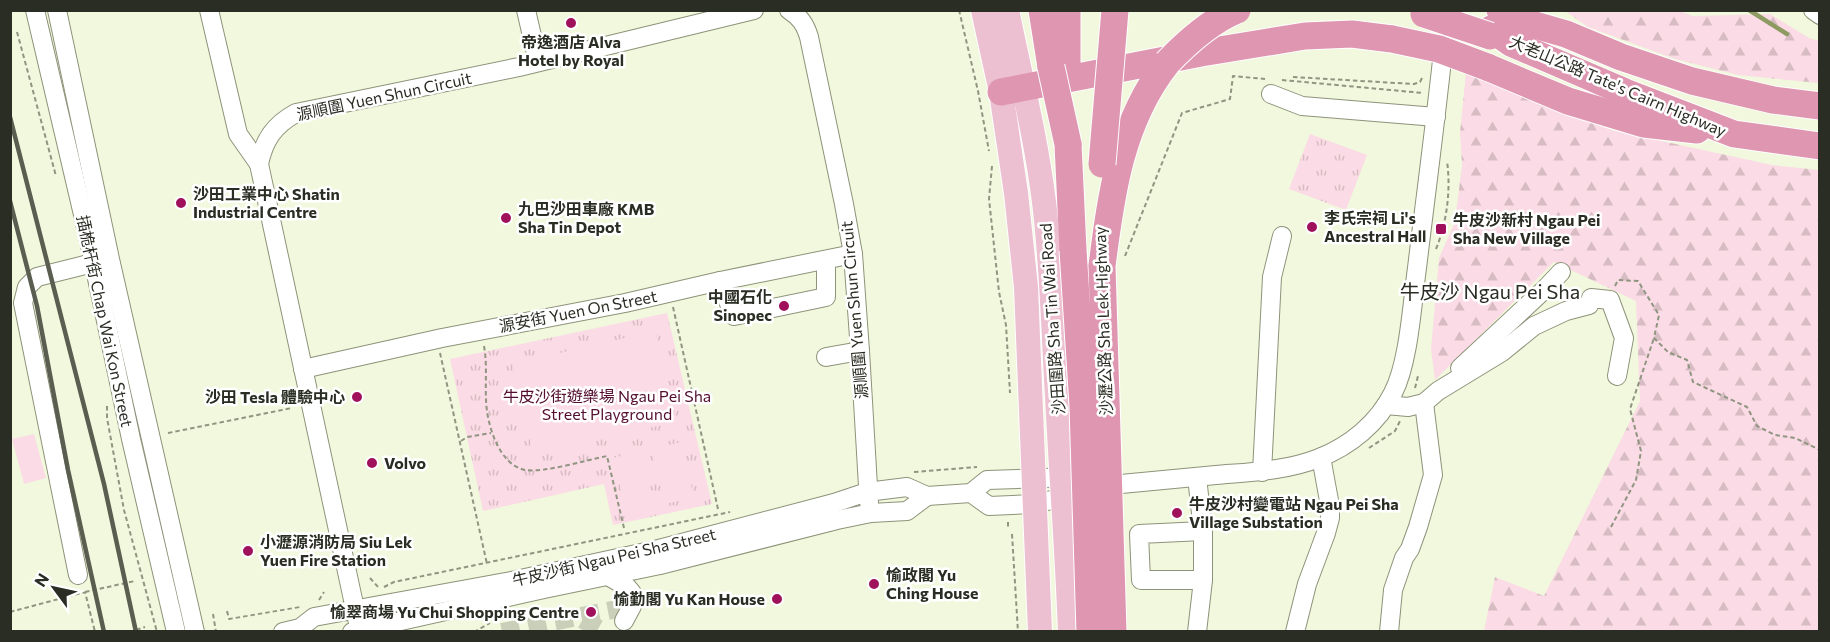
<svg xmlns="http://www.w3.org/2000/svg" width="1830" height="642" font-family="Commissioner,'Noto Sans TC',sans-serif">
  <defs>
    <pattern id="grass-tufts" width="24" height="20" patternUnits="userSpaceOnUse" patternTransform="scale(1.5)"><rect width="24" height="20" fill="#fbdbe5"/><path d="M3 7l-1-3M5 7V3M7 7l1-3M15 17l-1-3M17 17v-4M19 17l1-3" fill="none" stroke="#d7bcc4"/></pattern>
    <pattern id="forest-firs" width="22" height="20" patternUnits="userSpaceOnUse" patternTransform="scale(1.5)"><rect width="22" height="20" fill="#fbdbe5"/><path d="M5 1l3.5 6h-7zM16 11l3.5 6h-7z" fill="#d7bcc4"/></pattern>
  </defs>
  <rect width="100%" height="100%" fill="#f1f8dd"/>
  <g fill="url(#grass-tufts)">
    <path d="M1310,134L1367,155L1346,210L1289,189Z"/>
    <path d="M667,313L712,504L613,525L604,484L483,511L450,359Z"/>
  </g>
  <g fill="url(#forest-firs)">
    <path d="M1677,10L1693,16L1770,14L1809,38L1819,41V83L1738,75L1675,59L1588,27L1565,11Z"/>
    <path d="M1466,72L1611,130L1772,165L1819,170V631H1484L1495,577L1544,596L1640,401L1636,301L1554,262L1435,380L1431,349L1439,258L1455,222L1462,165L1460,133Z"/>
  </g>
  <g fill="#fbdbe5">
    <path d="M655,331L675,422L533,454L513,364Z"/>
    <path d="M34,434L46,478L24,484L12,439Z"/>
    <path d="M681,442L694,497L665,504L652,449Z"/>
    <path d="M642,451L655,506L627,513L613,458Z"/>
  </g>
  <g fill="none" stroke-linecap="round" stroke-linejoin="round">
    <path stroke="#8d9a61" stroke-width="4.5" d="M1749,10L1787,34"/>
    <g stroke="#c9cfb8" stroke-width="18" stroke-dasharray="18 9" stroke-linecap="butt">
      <path d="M502,632L622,608"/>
      <path d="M586,632L598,611"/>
    </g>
    <g stroke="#8d937a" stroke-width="20">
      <g id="minor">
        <path d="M35,10L88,236L131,439L176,632"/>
        <path d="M57,10L110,259L195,632"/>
        <path d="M209,10L238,134L259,164"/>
        <path d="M526,10L538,62"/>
        <path d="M789,10C800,17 805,24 809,37L844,204L853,254L860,351L869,503"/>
        <path d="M1813,10L1820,15"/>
        <path d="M1271,94L1302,106L1436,117"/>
        <path d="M720,281L734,316L826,297V261"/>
        <path d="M826,357L860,351"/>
        <path d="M1460,368L1545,289L1561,272"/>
        <path d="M303,369L442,338L625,303L720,281L853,254"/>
        <path d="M1386,405L1408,407L1424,403L1438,391L1502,352L1534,326L1566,311L1589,305L1591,298L1610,300L1624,338L1617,376"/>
        <path d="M1262,472L1272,277L1282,236"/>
        <path d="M1101,491L1121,484C1152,481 1184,478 1216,475C1251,472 1286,471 1319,458C1350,446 1378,423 1393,393C1409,362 1412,304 1417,268C1426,193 1436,118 1444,42"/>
        <path d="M971,493L989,506L1034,504L1074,495"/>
        <path d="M1203,531L1139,534L1141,580H1203"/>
        <path d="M78,575L23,303L27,287L37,277L93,263"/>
        <path d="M608,576L627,587L632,593V606L624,621"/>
        <path d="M283,632L300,628L314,617L511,581L655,550L834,503L867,492L907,487L927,496L971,493L987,480L1072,477"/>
        <path d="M352,632L544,589L660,565L837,520L871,513L907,511L927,496"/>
        <path d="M360,632L259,164C264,140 274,125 296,113L519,67L754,10"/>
        <path d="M1197,632L1203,580V531L1197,477"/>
        <path d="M1295,632L1307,584L1326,533L1330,518V506L1321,457"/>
        <path d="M1389,632L1393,590L1404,558L1410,549L1418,527L1433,475L1424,403"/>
      </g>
    </g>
    <g stroke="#fff" stroke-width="26">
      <g id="major">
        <path d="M983,10L1001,92L1016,193L1026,287L1040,632"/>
        <path d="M1007,10C1020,74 1036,137 1044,202C1052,266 1053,332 1057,396C1061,475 1067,553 1070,632"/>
      </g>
    </g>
    <g stroke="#fff" stroke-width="29">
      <g id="highway">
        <path d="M1042,10L1051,67"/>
        <path d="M1067,10V68"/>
        <path d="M1500,10L1521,21L1566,34L1621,57L1692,81L1773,100L1820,106"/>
        <path d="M1491,29L1511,43L1625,92L1734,134L1820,146"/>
        <path d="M1487,67L1568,101L1644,124L1697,130"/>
        <path d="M1001,92L1201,53L1305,36L1352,34L1392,39"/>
        <path d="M1068,144L1073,250"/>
        <path d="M1102,266C1111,194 1121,121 1167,63"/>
      </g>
    </g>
    <g stroke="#909582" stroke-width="2" stroke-dasharray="4.5 3" stroke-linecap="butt">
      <path d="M959,10L978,91L989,151"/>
      <path d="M17,32L56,176"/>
      <path d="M1293,77L1414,84L1420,82L1423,76"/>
      <path d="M1282,80L1423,93"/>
      <path d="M992,166L989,199L999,292L1006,325L1010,393"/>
      <path d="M1436,249C1447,222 1451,190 1447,161"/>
      <path d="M1125,256L1182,113L1230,99L1233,76L1265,79"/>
      <path d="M1615,286L1618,280L1638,281L1659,315L1654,338L1668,352L1687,360L1693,382L1747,407L1757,426L1775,435L1795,438L1820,450"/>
      <path d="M673,307L718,509"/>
      <path d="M484,346C488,368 484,389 487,411C490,432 501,465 525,470C545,473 586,460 607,456L624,528"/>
      <path d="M440,353L487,564"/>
      <path d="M1415,388L1418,376"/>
      <path d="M107,406V418L124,510L157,632"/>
      <path d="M168,433L292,408"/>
      <path d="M461,441L467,437L491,433"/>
      <path d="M1369,448L1395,431L1400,421"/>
      <path d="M914,472L977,467"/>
      <path d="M1008,522V529"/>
      <path d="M1611,527L1636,480L1641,451L1630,409L1654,338"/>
      <path d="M1012,534L1018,632"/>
      <path d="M370,578L379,588"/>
      <path d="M384,587L394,582L730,512"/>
      <path d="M85,592L135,581"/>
      <path d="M319,600L324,592"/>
      <path d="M227,611L229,619L300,607"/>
      <path d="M10,612L85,592L95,632"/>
      <path d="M213,614L216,632"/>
      <path d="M129,632L145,627"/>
      <path d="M474,632L490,623"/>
    </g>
    <use href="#minor" stroke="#fff" stroke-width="18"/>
    <use href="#major" stroke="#ecc0d0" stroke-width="24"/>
    <use href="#highway" stroke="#df96b0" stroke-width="27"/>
    <g stroke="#5a5e50" stroke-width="4.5">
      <path d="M10,117L104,484L136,632"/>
      <path d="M10,201L37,306L68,470L104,632"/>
    </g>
    <g stroke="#fff" stroke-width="29" stroke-linecap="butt">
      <g id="highway-bridge">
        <path d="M1424,14L1490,36"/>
        <path d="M1392,39L1439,49L1487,67"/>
        <path d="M1167,63C1187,42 1210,21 1237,10"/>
        <path d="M1051,67L1068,144"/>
        <path d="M1102,164L1115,10"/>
        <path d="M1073,250L1083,406L1090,632"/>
        <path d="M1102,266L1113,632"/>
      </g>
    </g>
    <use href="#highway-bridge" stroke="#df96b0" stroke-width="27"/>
  </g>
  <g fill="#a0115b" stroke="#fff" stroke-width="2">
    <circle cx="571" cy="23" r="6"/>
    <circle cx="181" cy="203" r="6"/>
    <circle cx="506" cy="218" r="6"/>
    <circle cx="1312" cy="227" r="6"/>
    <rect x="1435" y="223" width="12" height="12" rx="3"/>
    <circle cx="784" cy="306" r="6"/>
    <circle cx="357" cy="397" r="6"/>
    <circle cx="372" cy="463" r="6"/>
    <circle cx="1177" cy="513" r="6"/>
    <circle cx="248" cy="551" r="6"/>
    <circle cx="874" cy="584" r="6"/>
    <circle cx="777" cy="599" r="6"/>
    <circle cx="591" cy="612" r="6"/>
  </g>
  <g text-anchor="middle" stroke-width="5" stroke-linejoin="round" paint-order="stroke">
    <g font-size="16" font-weight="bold" fill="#2a2d23" stroke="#fff" text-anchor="start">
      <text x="571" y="48" text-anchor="middle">帝逸酒店 Alva<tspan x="571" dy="18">Hotel by Royal</tspan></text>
      <text x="193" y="200">沙田工業中心 Shatin<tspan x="193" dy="18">Industrial Centre</tspan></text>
      <text x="518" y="215">九巴沙田車廠 KMB<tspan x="518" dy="18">Sha Tin Depot</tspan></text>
      <text x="1324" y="224">李氏宗祠 Li's<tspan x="1324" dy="18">Ancestral Hall</tspan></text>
      <text x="1453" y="226">牛皮沙新村 Ngau Pei<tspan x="1453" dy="18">Sha New Village</tspan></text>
      <text x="772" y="303" text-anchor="end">中國石化<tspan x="772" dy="18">Sinopec</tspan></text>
      <text x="345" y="403" text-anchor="end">沙田 Tesla 體驗中心</text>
      <text x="384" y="469">Volvo</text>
      <text x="1189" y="510">牛皮沙村變電站 Ngau Pei Sha<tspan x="1189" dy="18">Village Substation</tspan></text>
      <text x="260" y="548">小瀝源消防局 Siu Lek<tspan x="260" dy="18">Yuen Fire Station</tspan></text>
      <text x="886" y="581">愉政閣 Yu<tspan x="886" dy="18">Ching House</tspan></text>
      <text x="765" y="605" text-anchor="end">愉勤閣 Yu Kan House</text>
      <text x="579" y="618" text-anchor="end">愉翠商場 Yu Chui Shopping Centre</text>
    </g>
    <g font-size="16" fill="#2a2d23" stroke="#fff">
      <text transform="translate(1618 86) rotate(23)" y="6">大老山公路 Tate's Cairn Highway</text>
      <text transform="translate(384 96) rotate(-12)" y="6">源順圍 Yuen Shun Circuit</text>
      <text transform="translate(854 310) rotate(-95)" y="6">源順圍 Yuen Shun Circuit</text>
      <text transform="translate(578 311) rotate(-11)" y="6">源安街 Yuen On Street</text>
      <text transform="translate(1052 319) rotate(-94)" y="6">沙田圍路 Sha Tin Wai Road</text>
      <text transform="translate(105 321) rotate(78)" y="6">插桅杆街 Chap Wai Kon Street</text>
      <text transform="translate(1103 321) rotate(-92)" y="6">沙瀝公路 Sha Lek Highway</text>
      <text transform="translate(614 557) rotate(-13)" y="6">牛皮沙街 Ngau Pei Sha Street</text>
    </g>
    <g font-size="16" fill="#540e2f" stroke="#fff">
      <text x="607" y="402">牛皮沙街遊樂場 Ngau Pei Sha<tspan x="607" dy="18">Street Playground</tspan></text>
    </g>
    <g font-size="20" fill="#2a2d23" stroke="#fff">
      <text x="1490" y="299">牛皮沙 Ngau Pei Sha</text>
    </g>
  </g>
  <rect width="1830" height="642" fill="none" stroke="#2a2d23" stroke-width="24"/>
  <g transform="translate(54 588) rotate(303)" stroke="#ffffff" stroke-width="4.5" paint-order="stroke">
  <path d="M0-4.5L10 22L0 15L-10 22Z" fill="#2a2d23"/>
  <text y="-9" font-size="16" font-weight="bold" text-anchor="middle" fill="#2a2d23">N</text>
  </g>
</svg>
